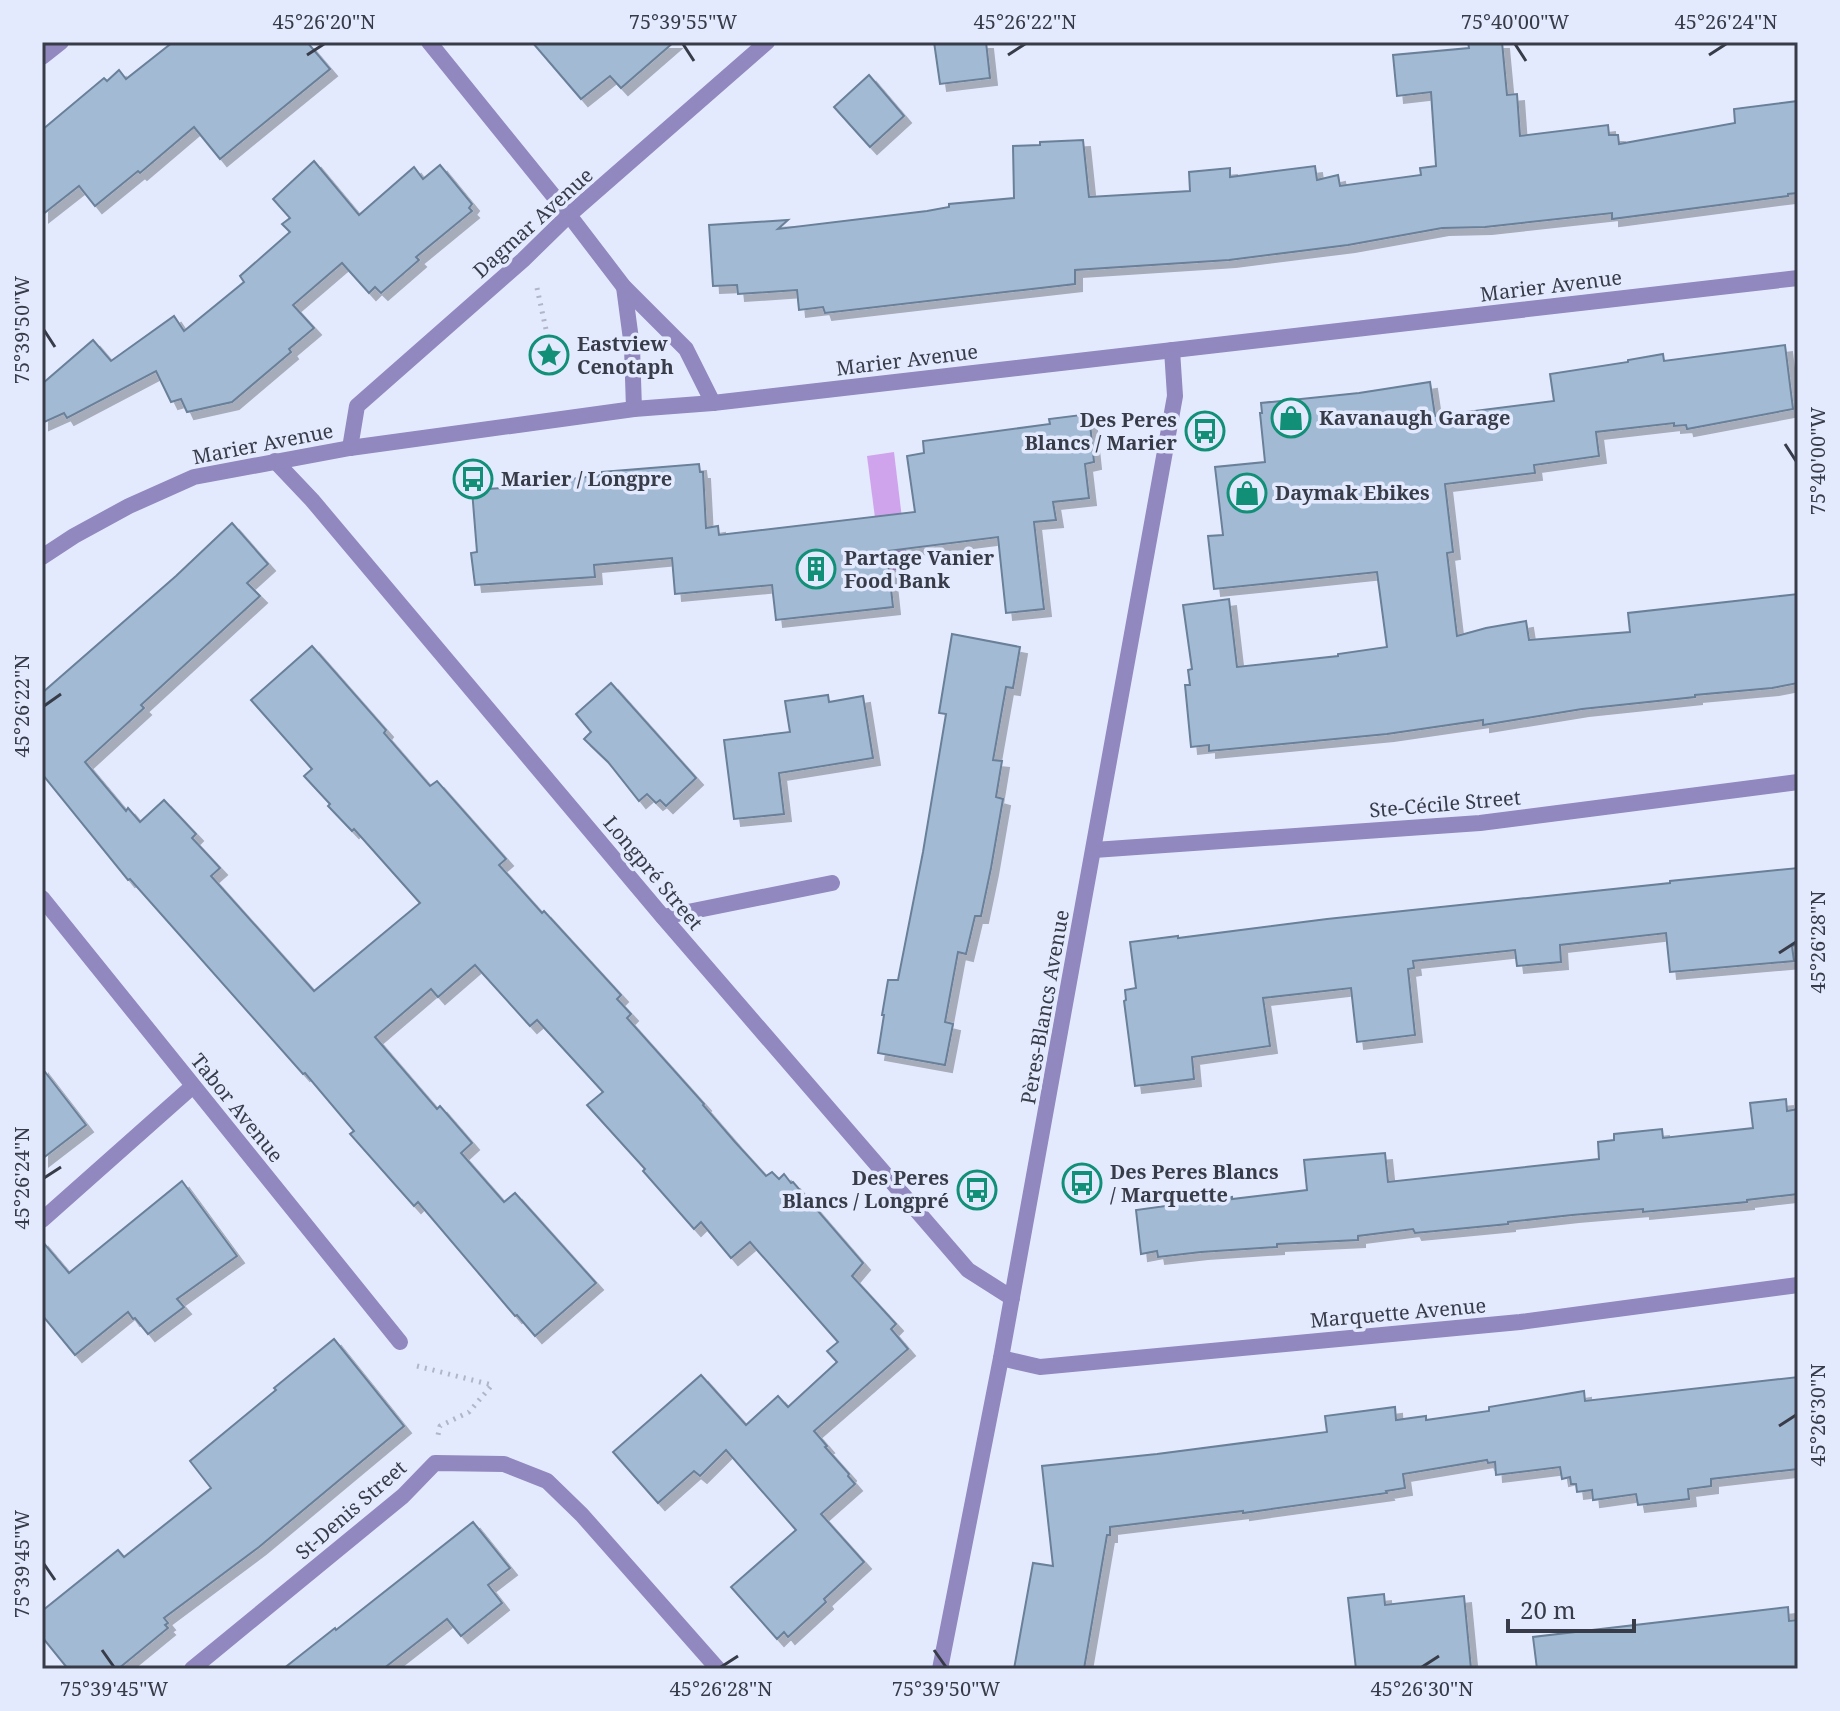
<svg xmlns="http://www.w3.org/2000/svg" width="1840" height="1711" font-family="'Noto Serif',serif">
  <defs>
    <filter id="shadow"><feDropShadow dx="7" dy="7" stdDeviation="0" flood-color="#0004"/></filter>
  </defs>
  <rect width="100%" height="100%" fill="#e4eafe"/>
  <path fill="#d0a4ed" d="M894,452L908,568L882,572L867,456Z"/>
  <g fill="#a3bad5" stroke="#6a8099" stroke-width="2" filter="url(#shadow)">
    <path d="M173,42H307L330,69L220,159L194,127L140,173L138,171L95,206L79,186L42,215V130L104,78L107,81L119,70L126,79Z"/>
    <path d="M532,42H674L621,88L610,76L581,99Z"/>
    <path d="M934,42H986L990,78L940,84Z"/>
    <path d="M1468,42H1502L1507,95L1517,94L1520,136L1608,125L1609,135H1618L1619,144L1735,123L1734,109L1798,101V193L1788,194V196L1612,219V213L1485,227L1442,228L1348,245L1229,260L1075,270V284L825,313L823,307L799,310L797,290L738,294L737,285L713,286L709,225L788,220L778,229L927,211L949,207V204L1014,198L1013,146L1040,145V142L1083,140L1089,197L1190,191L1189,172L1230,168V177L1315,166L1317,180L1338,175L1340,186L1421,175L1420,168L1436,166L1431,92L1397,96L1393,55L1469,48Z"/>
    <path d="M869,75L904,116L870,147L834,107Z"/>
    <path d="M314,161L359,215L414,167L423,179L440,165L472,204L469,208L472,211L416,257L419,260L381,293L375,287L369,293L342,263L293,305L314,328L289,349L291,352L232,402L187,412L181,399L171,402L156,371L67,418L64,413L42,423V384L93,340L111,361L174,316L184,331L244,282L240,276L290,232L282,224L290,218L273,199Z"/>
    <path d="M1785,345L1793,409L1687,429L1686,425L1674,426V423L1596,432L1599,456L1534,465L1535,473L1445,484L1453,552L1447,553L1457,636L1486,628L1526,621L1529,640L1630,632L1628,613L1798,594V683L1772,688L1695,695V697L1582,709L1483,725V720L1387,734L1209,751V745L1191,747L1185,685H1190L1188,670L1192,669L1183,605L1229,599L1237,667L1338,656V654L1387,647L1377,572L1214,589L1208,536L1223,535L1215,467L1265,462L1260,413H1262L1261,403L1359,393L1430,382L1435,416L1554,401L1550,374L1628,362V360L1663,354L1664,361Z"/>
    <path d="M1089,414L1094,462L1085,464L1089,498L1053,502L1056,520L1034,522L1044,609L1006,613L998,537L887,551L893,607L776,620L772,585L675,594L672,558L594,565L595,577L475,585L471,553L477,552L472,490L564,484L563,480L602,475V472L699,464L700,472H703L706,528L718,526L719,535L915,512L907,456L924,453L923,441L1050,424L1049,419Z"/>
    <path d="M232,523L268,564L247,583L260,596L141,705L144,708L85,762L126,811L128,808L140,822L164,800L196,834L192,838L220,868L211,876L314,991L420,903L354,829L352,831L328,806L330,804L304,776L312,769L251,700L312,646L386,730L384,733L430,786L437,781L506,859L499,865L542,913L544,911L621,995L617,999L631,1014L627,1018L704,1104L703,1105L735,1142L766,1176L772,1172L779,1179L784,1174L791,1183L793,1182L863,1263L852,1276L896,1324L891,1329L908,1349L814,1431L827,1446L825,1447L849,1474L848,1476L855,1484L821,1514L864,1562L824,1599L826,1602L788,1637L784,1632L777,1639L731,1587L796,1530L726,1450L700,1476L694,1471L658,1503L613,1452L701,1375L746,1425L778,1396L788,1407L837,1362L827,1351L838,1342L750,1242L731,1258L701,1222L694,1229L643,1171L645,1169L587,1105L603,1092L537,1020L530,1026L475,965L438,997L431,989L375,1037L437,1109L440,1106L472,1143L461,1153L504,1202L515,1193L596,1283L535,1336L517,1315L515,1316L418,1202L414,1206L350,1134L354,1131L305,1073L303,1074L130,879L128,880L42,774V693L176,576Z"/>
    <path d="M952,634L1020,647L1013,688L1006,687L993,760L1002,761L996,797L1003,799L991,868L981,916H975L966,954L958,952L945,1022L953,1024L945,1065L878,1053L884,1015H882L888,980H898L923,852L946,714L939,713Z"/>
    <path d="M611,683L696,778L666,806L660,800L656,803L647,794L639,801L608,762L584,739L591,732L576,714Z"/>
    <path d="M828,695L829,702L863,696L873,758L779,773L784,814L734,819L724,740L790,732L785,701Z"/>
    <path d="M1798,868V945L1792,946L1794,961L1670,972L1666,933L1560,945L1561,962L1517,966L1515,950L1413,961L1414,968L1408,969L1415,1035L1357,1042L1351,988L1263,998L1270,1046L1192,1057L1194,1079L1135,1086L1124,1001L1126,1000L1125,990L1136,988L1130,942L1178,936V938L1327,919L1670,883V881Z"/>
    <path d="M42,1068L86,1125L42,1159Z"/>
    <path d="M1786,1099L1787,1111L1798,1109V1194L1747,1200V1202L1643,1212V1209L1572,1215L1508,1222V1224L1415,1233L1413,1229L1358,1236V1240L1277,1244V1247L1201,1252L1158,1257L1157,1251L1141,1254L1136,1210L1232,1197V1199L1307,1190L1304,1160L1385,1153L1388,1182L1599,1159L1598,1142L1614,1140V1134L1662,1129L1663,1138L1753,1128L1750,1103Z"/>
    <path d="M182,1181L237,1256L177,1299L184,1307L148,1334L135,1318L133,1319L128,1312L75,1355L42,1315V1241L69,1273Z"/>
    <path d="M334,1339L404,1426L259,1547L164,1618L168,1623L165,1625L168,1628L118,1669H68L42,1637V1611L118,1550L124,1557L211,1488L190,1461L276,1390L274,1388Z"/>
    <path d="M1798,1377V1469L1711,1479V1486L1688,1489L1689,1499L1638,1505L1636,1494L1593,1500L1592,1490L1577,1492L1576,1484H1571L1570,1477L1562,1479L1560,1467L1496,1475L1495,1462L1488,1463L1487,1460L1403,1474L1405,1488L1386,1491L1387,1493L1243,1513V1511L1110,1527V1535H1107L1084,1669H1014L1033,1563L1053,1566L1042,1466L1157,1454L1327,1432L1325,1416L1395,1407L1396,1420L1426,1416V1420L1489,1411V1407L1584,1391L1585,1401Z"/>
    <path d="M473,1522L510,1568L488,1585L502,1603L461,1636L447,1619L383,1669H283L335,1628L336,1630Z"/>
    <path d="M1384,1594L1385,1605L1464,1596L1471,1669H1356L1348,1598Z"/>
    <path d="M1788,1607L1789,1621L1798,1620V1669H1537L1533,1637Z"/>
  </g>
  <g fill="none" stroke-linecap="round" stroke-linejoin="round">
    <g stroke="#b0b6c8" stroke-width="5" stroke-dasharray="2 6" stroke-linecap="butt">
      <path d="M537,288L547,334"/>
      <path d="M417,1366L492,1385L469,1412L440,1426L438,1435"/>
    </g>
    <g stroke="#9188bf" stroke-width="16">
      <path d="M429,42L569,215L624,287L686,349L713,403"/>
      <path d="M42,57L61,42"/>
      <path d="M624,287L632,347L634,409"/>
      <path d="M350,448L357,406L523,260L569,215L767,42"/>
      <path d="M275,461L312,500L663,917L968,1270L1012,1298"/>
      <path d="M1094,850L1480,823L1798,782"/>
      <path d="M42,898L400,1342"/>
      <path d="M663,917L832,883"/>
      <path d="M42,1220L193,1086"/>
      <path d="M1001,1358L1040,1367L1520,1322L1798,1285"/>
      <path d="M192,1669L403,1496L435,1463L504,1464L547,1481L582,1515L718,1669"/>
    </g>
    <g stroke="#9188bf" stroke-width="16">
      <path d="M42,557L74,536L129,506L194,477L350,448L634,409L713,403L1798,278"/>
      <path d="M940,1669L1001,1358L1175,396L1172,350"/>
    </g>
  </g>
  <path fill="none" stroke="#383c49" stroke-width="3" d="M683,44L694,61M1515,44L1526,61M307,55L324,44M1008,55L1025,44M1709,55L1726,44M44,330L55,347M1785,444L1796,461M44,706L61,694M1779,953L1796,942M44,1178L61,1167M1779,1426L1796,1415M44,1564L55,1580M102,1650L114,1667M934,1650L946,1667M721,1667L738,1656M1422,1667L1439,1656"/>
  <defs>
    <g id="sight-ring" transform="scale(2)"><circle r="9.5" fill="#e4eafe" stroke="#129077" stroke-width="1.5"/><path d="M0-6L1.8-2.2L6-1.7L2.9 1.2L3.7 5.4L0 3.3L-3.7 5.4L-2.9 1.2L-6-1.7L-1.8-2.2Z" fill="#129077"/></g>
    <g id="shop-ring" transform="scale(2)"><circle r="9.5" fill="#e4eafe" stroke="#129077" stroke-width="1.5"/><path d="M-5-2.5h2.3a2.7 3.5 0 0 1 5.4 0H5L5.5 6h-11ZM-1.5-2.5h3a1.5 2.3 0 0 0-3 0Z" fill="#129077"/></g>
    <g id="bus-ring" transform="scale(2)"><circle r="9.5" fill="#e4eafe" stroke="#129077" stroke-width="1.5"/><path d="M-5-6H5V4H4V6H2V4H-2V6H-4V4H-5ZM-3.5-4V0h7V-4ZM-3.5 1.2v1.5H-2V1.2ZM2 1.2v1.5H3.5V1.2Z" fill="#129077"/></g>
    <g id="building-ring" transform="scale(2)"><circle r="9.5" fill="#e4eafe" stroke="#129077" stroke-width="1.5"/><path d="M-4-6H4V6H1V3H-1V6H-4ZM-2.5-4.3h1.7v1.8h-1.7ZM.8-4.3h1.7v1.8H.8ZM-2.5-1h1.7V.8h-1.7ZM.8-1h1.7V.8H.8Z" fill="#129077"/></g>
  </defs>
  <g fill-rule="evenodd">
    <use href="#sight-ring" x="549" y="355"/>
    <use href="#shop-ring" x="1291" y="418"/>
    <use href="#bus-ring" x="1205" y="431"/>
    <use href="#bus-ring" x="473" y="479"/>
    <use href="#shop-ring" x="1247" y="493"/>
    <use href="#building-ring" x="816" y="569"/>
    <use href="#bus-ring" x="1082" y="1183"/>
    <use href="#bus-ring" x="977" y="1190"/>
  </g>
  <g text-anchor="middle" stroke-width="7" stroke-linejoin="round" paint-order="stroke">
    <g font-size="20" fill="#383c49" stroke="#e4eafe">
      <text transform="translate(533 223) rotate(-42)" y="7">Dagmar Avenue</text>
      <text transform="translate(1551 286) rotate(-7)" y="7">Marier Avenue</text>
      <text transform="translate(907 360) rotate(-7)" y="7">Marier Avenue</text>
      <text transform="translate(263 444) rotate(-11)" y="7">Marier Avenue</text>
      <text transform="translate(1445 804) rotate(-5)" y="7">Ste-Cécile Street</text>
      <text transform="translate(653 873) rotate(50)" y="7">Longpré Street</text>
      <text transform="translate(1045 1007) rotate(-80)" y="7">Pères-Blancs Avenue</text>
      <text transform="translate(237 1108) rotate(51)" y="7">Tabor Avenue</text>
      <text transform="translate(1398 1313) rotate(-5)" y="7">Marquette Avenue</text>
      <text transform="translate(351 1510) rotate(-41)" y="7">St-Denis Street</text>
    </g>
    <g font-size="20" font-weight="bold" fill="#383c49" stroke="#e4eafe" text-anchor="start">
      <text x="577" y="351">Eastview<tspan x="577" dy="23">Cenotaph</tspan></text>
      <text x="1319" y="425">Kavanaugh Garage</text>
      <text x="1177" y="427" text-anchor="end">Des Peres<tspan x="1177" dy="23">Blancs / Marier</tspan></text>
      <text x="501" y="486">Marier / Longpre</text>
      <text x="1275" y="500">Daymak Ebikes</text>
      <text x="844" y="565">Partage Vanier<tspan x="844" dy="23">Food Bank</tspan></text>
      <text x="1110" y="1179">Des Peres Blancs<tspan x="1110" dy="23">/ Marquette</tspan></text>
      <text x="949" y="1185" text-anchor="end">Des Peres<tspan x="949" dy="23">Blancs / Longpré</tspan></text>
    </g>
  </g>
  <rect width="1840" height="1711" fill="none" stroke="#e4eafe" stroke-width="88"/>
  <path d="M1508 1619v12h126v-12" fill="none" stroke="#383c49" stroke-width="4"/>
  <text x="1520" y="1619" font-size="24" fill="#383c49" stroke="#e4eafe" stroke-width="6" paint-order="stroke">20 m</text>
  <rect x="44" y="44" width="1752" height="1623" fill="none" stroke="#383c49" stroke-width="3"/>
  <g font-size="20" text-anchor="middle" fill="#383c49">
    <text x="324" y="29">45°26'20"N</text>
    <text x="683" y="29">75°39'55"W</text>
    <text x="1025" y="29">45°26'22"N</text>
    <text x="1515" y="29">75°40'00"W</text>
    <text x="1726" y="29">45°26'24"N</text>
    <text transform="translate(22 330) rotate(-90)" y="7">75°39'50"W</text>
    <text transform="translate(1818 461) rotate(-90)" y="7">75°40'00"W</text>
    <text transform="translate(22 706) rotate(-90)" y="7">45°26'22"N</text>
    <text transform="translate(1818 942) rotate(-90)" y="7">45°26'28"N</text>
    <text transform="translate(22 1178) rotate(-90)" y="7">45°26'24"N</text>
    <text transform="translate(1818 1415) rotate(-90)" y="7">45°26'30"N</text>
    <text transform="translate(22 1564) rotate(-90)" y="7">75°39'45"W</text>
    <text x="114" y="1696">75°39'45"W</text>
    <text x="721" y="1696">45°26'28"N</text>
    <text x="946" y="1696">75°39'50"W</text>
    <text x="1422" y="1696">45°26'30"N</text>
  </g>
</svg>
